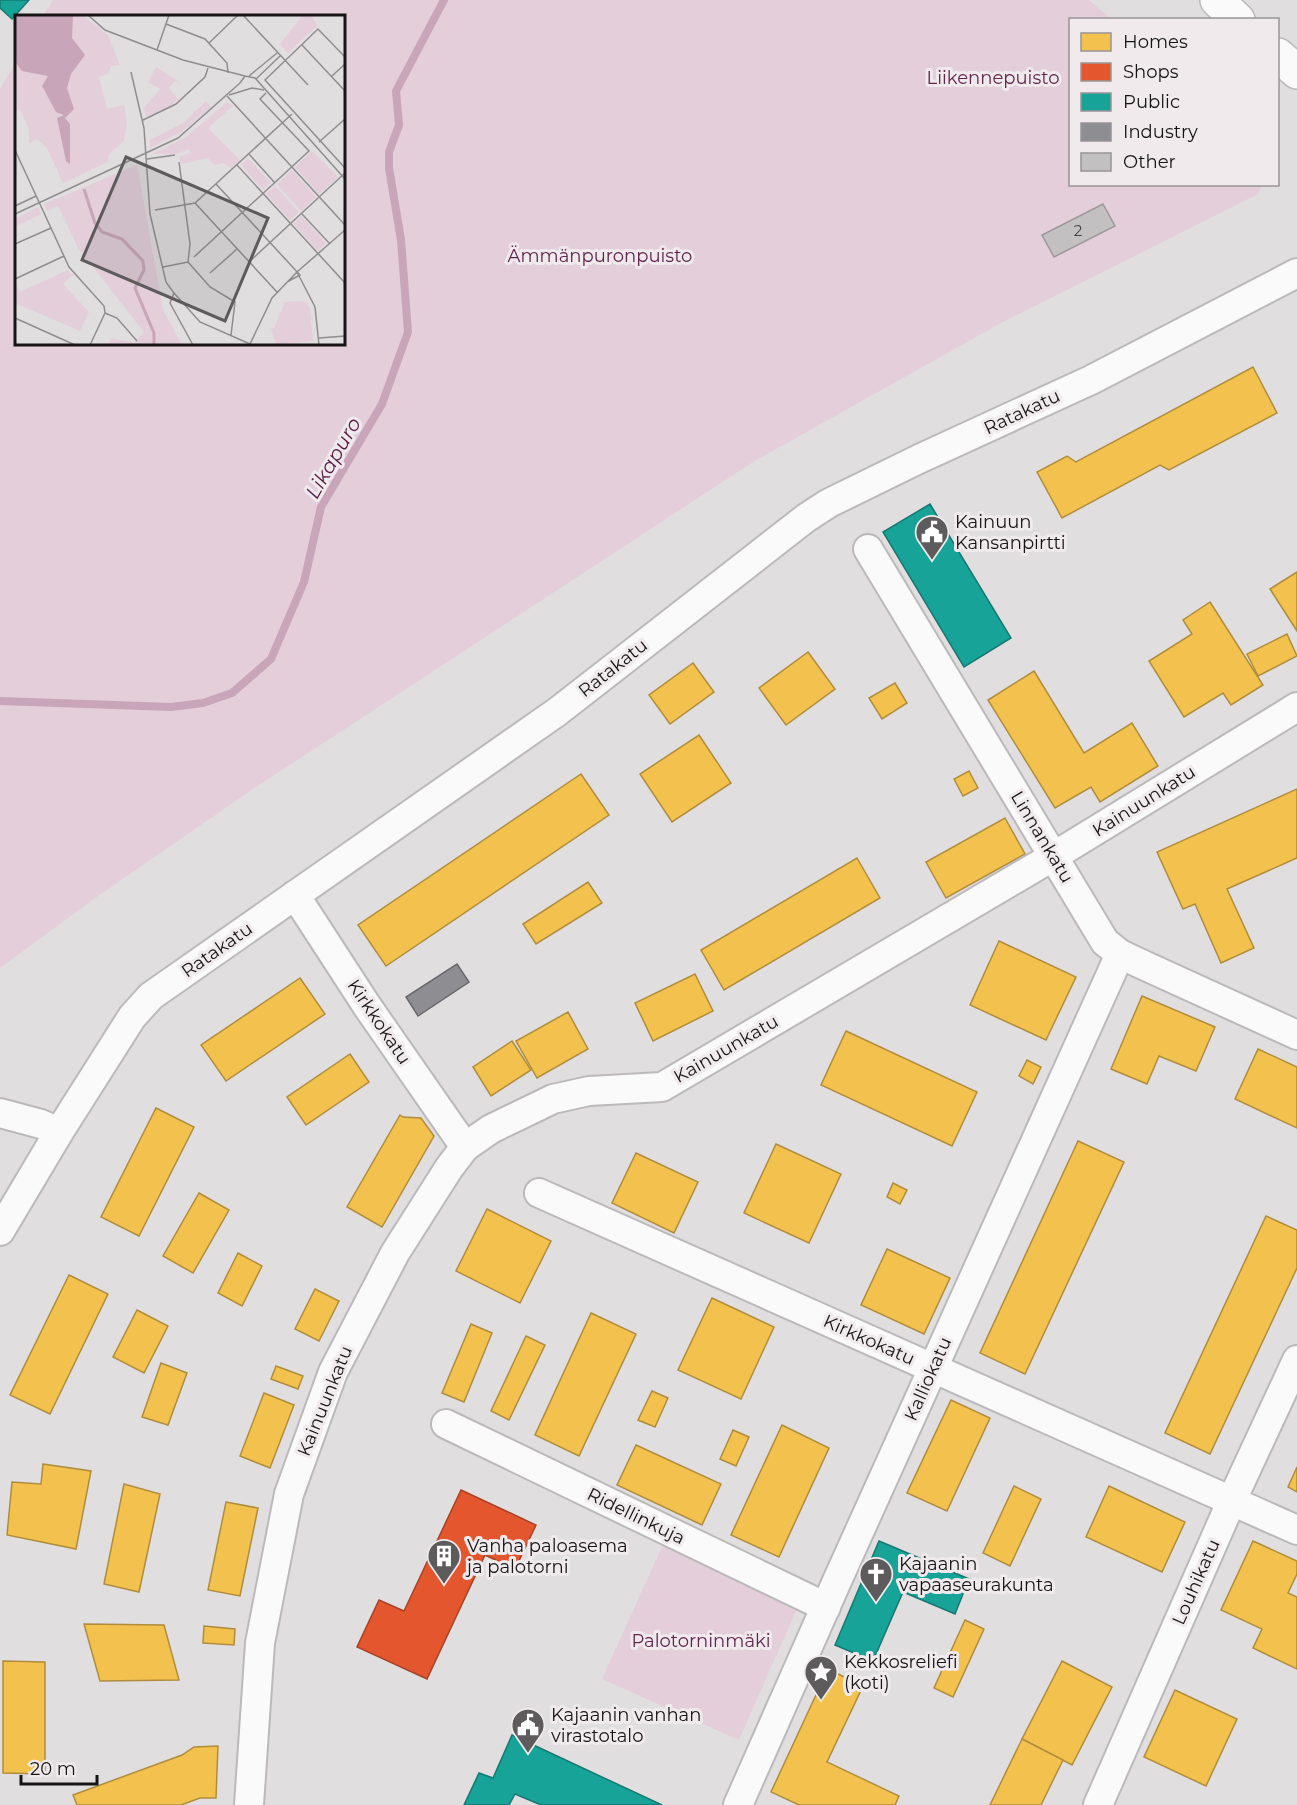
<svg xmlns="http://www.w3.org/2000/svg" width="1297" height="1805" font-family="Montserrat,sans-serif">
  <rect width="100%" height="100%" fill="#e1dee0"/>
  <g fill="#e3ceda">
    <path d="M53,0H1089L1111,19L1070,20V184L1262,185L1258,194L1001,323L753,462L253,789L98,896L0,968V89L16,62V344H344V16H43Z"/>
    <path d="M665,1540L799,1604L739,1740L602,1679Z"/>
  </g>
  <g fill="#f2c14e" stroke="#b08d3d" stroke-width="1.5">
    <path d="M1253,367L1277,413L1169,470L1160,465L1062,518L1037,472L1067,456L1076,462Z"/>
    <path d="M1297,572V631L1270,589Z"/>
    <path d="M1210,602L1263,685L1231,705L1223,693L1184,717L1149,661L1192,634L1183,620Z"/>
    <path d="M1287,634L1297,656L1258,676L1247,654Z"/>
    <path d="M808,652L835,689L786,725L759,688Z"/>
    <path d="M693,663L714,692L670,724L649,695Z"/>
    <path d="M1034,671L1084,753L1132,723L1158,766L1100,802L1091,787L1055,808L988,700Z"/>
    <path d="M895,683L907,703L882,719L869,698Z"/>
    <path d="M699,735L731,783L672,822L640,774Z"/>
    <path d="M969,771L978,788L963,796L954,779Z"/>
    <path d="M581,774L609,815L386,966L358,925Z"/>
    <path d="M1297,789V858L1227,889L1254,948L1221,963L1195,904L1183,909L1157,852Z"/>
    <path d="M1005,818L1025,854L946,898L926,862Z"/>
    <path d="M857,858L880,898L724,990L701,950Z"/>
    <path d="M588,882L602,903L536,944L523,924Z"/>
    <path d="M999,941L1076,977L1046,1040L970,1005Z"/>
    <path d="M695,974L713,1011L653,1041L635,1003Z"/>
    <path d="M300,978L325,1014L226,1081L201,1045Z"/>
    <path d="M1142,996L1215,1027L1196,1071L1159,1056L1147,1084L1111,1069Z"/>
    <path d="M568,1012L588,1049L537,1078L516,1041Z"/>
    <path d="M846,1031L977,1092L952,1146L821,1085Z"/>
    <path d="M512,1041L531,1070L491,1096L473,1067Z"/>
    <path d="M1258,1049L1297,1067V1128L1235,1099Z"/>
    <path d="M350,1054L369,1082L306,1125L287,1097Z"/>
    <path d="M1027,1060L1041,1067L1033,1084L1019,1076Z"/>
    <path d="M156,1108L194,1127L139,1236L101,1217Z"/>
    <path d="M400,1115L403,1117L421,1118L434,1136L382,1227L347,1207Z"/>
    <path d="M1078,1141L1124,1162L1025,1374L980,1353Z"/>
    <path d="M776,1144L841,1174L809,1243L744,1213Z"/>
    <path d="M636,1153L698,1182L674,1233L612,1203Z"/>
    <path d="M893,1183L907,1190L900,1204L887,1197Z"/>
    <path d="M199,1193L229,1210L193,1273L163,1256Z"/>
    <path d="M487,1209L551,1241L520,1303L456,1271Z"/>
    <path d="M1266,1216L1297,1230V1268L1210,1454L1165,1433Z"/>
    <path d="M887,1249L950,1278L924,1334L861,1305Z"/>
    <path d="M238,1253L262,1266L242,1306L218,1293Z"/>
    <path d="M69,1275L108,1294L50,1414L10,1395Z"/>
    <path d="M315,1289L339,1301L319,1341L295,1329Z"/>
    <path d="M712,1298L774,1327L741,1399L678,1370Z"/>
    <path d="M137,1310L168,1326L144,1373L113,1357Z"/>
    <path d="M591,1313L636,1334L579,1456L535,1435Z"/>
    <path d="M471,1324L492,1333L464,1402L442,1393Z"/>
    <path d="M526,1336L545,1345L509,1420L491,1411Z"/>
    <path d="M161,1363L187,1373L168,1425L142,1417Z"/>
    <path d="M276,1366L303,1376L298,1389L271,1379Z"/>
    <path d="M652,1391L668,1398L655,1427L638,1420Z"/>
    <path d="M264,1393L294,1405L270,1468L240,1456Z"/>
    <path d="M951,1400L990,1418L947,1511L907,1493Z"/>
    <path d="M782,1425L829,1448L779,1557L731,1535Z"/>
    <path d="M733,1430L749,1437L736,1466L720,1459Z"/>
    <path d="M636,1445L721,1484L702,1525L617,1485Z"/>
    <path d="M43,1464L91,1471L76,1549L7,1535L12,1482L41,1484Z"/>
    <path d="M1297,1467V1492L1288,1487Z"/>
    <path d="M124,1484L160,1494L139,1592L104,1584Z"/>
    <path d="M1014,1486L1041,1499L1010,1566L983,1553Z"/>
    <path d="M1109,1486L1185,1522L1162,1572L1086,1537Z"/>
    <path d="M226,1502L258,1508L240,1596L208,1590Z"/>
    <path d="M1253,1541L1297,1561V1574L1288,1593L1297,1597V1669L1253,1648L1262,1629L1221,1610Z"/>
    <path d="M965,1620L984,1629L953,1697L934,1688Z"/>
    <path d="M84,1624L164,1625L179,1680L100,1681Z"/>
    <path d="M204,1626L235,1629L234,1645L203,1643Z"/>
    <path d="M3,1661L45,1662V1774L3,1773Z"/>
    <path d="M1062,1661L1112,1687L1072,1765L1022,1739Z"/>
    <path d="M828,1669L863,1686L827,1762L899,1796L895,1805H799L771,1792Z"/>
    <path d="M1175,1690L1237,1719L1206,1786L1144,1757Z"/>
    <path d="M1022,1739L1063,1760L1041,1805H990Z"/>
    <path d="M218,1746L216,1798H200L181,1805H77L73,1795L182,1755L194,1747Z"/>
  </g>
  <path fill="#e4572e" stroke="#a64326" stroke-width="1.5" d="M461,1490L536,1525L515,1569L485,1555L427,1679L357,1647L379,1600L404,1611Z"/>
  <g fill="#17a398" stroke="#177871" stroke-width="1.5">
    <path d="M0,0H29L12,19L0,8Z"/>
    <path d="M930,504L1011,638L964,667L883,532Z"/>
    <path d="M879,1541L969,1579L955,1614L903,1592L873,1661L835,1645Z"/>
    <path d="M512,1735L662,1805H541L515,1794L509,1805H464L479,1773L493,1778Z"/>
  </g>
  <path fill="#8d8d92" stroke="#69696c" stroke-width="1.5" d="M457,964L469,982L418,1016L406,997Z"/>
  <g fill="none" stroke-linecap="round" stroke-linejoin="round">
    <path stroke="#c8a5b9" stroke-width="8" d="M0,701L171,707L203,703L232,693L271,659L304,582L321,507L382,404L408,332L401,240L389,168V152L399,125L396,91L444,0"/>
  </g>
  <path fill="#c2c0c1" stroke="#9a9899" stroke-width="1.5" d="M1103,204L1115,226L1054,257L1042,235Z"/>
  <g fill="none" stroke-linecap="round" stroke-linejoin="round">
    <g stroke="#bbb9bb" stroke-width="32">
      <g id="street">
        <path d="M868,549L1105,942L1120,954L1139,963L1297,1035"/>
        <path d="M295,895L367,1006L465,1147"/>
        <path d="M0,1113L41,1124L59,1132L132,1017L151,996L557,712L806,518L829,503L919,459L1091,380L1297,273"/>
        <path d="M539,1193L1297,1530"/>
        <path d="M0,1231L59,1132"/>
        <path d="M446,1424L826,1607"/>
        <path d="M249,1805L260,1643L289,1494L333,1372L395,1253L449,1168L465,1147L491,1129L553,1099L589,1091L662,1087L1054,856L1297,707"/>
        <path d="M738,1805L837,1581L1120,954"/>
        <path d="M1098,1805L1232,1500L1297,1360"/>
      </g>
    </g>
    <g stroke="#bbb9bb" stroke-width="36">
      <g id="primary">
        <path d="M1217,0L1238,20"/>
        <path d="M1278,55L1297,72"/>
      </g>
    </g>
    <use href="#street" stroke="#fafafa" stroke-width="28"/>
    <use href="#primary" stroke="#fafafa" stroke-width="33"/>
  </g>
  <defs>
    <g id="civic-pin" transform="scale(1.725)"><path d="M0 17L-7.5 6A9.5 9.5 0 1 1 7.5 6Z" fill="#5d5b5c" stroke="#f0eaed"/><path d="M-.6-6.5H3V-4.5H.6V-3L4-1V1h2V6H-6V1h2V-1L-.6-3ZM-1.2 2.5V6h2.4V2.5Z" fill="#fff"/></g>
    <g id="building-pin" transform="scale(1.725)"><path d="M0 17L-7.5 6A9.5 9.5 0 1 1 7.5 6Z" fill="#5d5b5c" stroke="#f0eaed"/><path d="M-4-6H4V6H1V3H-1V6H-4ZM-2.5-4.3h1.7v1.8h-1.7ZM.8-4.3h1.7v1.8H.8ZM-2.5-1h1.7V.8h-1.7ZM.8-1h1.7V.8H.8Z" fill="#fff"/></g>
    <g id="church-pin" transform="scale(1.725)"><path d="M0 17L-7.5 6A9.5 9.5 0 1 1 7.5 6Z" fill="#5d5b5c" stroke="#f0eaed"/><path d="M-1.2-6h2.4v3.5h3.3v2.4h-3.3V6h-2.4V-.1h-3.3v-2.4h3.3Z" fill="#fff"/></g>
    <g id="sight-pin" transform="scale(1.725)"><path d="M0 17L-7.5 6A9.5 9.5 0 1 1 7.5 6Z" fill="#5d5b5c" stroke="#f0eaed"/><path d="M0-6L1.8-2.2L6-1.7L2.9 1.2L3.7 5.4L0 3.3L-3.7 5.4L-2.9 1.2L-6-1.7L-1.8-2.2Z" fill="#fff"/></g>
  </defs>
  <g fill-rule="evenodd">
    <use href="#civic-pin" x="932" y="532"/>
    <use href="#building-pin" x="444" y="1556"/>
    <use href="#church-pin" x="876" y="1574"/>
    <use href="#sight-pin" x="821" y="1672"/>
    <use href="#civic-pin" x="528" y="1725"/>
  </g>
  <g text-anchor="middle" stroke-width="6" stroke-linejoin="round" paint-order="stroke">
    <g font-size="15" fill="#413f40">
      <text x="1078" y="236">2</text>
    </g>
    <g font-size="18" fill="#61254c" stroke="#f0eaed">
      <text x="993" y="84">Liikennepuisto</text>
      <text x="600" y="262">Ämmänpuronpuisto</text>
      <text x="701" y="1647">Palotorninmäki</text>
    </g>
    <g font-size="18" fill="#161415" stroke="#f0eaed">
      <text transform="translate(1022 412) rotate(-25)" y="6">Ratakatu</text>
      <text transform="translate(613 668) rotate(-38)" y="6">Ratakatu</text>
      <text transform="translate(1144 801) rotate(-32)" y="6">Kainuunkatu</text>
      <text transform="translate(1042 837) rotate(59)" y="6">Linnankatu</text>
      <text transform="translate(217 950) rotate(-35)" y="6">Ratakatu</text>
      <text transform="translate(379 1022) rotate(56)" y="6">Kirkkokatu</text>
      <text transform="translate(726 1049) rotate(-30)" y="6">Kainuunkatu</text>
      <text transform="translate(869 1340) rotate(24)" y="6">Kirkkokatu</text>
      <text transform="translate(928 1379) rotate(-66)" y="6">Kalliokatu</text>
      <text transform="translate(325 1401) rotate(-68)" y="6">Kainuunkatu</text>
      <text transform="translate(636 1516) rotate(26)" y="6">Ridellinkuja</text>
      <text transform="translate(1196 1582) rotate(-66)" y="6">Louhikatu</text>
    </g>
    <g font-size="18" fill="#161415" stroke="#f0eaed" text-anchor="start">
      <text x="955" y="528">Kainuun<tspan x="955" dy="21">Kansanpirtti</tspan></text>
      <text x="467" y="1552">Vanha paloasema<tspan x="467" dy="21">ja palotorni</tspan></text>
      <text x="899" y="1570">Kajaanin<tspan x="899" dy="21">vapaaseurakunta</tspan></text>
      <text x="844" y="1668">Kekkosreliefi<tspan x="844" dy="21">(koti)</tspan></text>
      <text x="551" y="1721">Kajaanin vanhan<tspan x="551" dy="21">virastotalo</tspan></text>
    </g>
    <g font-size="20" font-style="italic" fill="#591e45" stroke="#f0eaed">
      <text transform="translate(333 458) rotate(-60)" y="7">Likapuro</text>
    </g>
  </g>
  <g transform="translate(15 15)">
    <rect width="330" height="330" fill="#e1dee0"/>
    <path d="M0,0H67L93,20L105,50L96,51L93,59L84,62L92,94L109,90L112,108L109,126L94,139L93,147L48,168L32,133L22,124L14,128V114L5,95L0,94ZM288,0H296L302,11L273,38L265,29ZM141,52L167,69L160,66L154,73L163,84L155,91L131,102L129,93L145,74L133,67ZM191,86L196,92L168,116L135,133V125L168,108ZM212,87L218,91L193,113L225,145L216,153L208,148L199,150L193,143L166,149L164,142L176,137L174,134L161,139H137L171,122ZM297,136L323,162L304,179L280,152ZM233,143L256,168L248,175L226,150ZM122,150L148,295L167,330H93L96,323L120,328L129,317L63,233L43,191L32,196L29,189ZM277,155L301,182L286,196L262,169ZM260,171L284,197L275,205L251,179ZM23,192L26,199L0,212V204ZM286,201L311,228L303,236L279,209ZM53,255L58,260L48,269L74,297L65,316L0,288V268L5,277ZM289,286L295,294L298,326L261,330L256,314L259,313L270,287Z" fill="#e3ceda"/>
    <path d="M0,0H58L57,23L70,40L56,59L52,73L59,94L50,103L55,109V149L51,146L42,103L49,100L41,97L27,71L33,61L7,56L0,47Z" fill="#c8a5b9"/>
    <path fill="none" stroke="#c8a5b9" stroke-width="3" d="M69,174L80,208L87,217L107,224L128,246L129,255L120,273L139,318V330"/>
    <path fill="none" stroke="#908d8f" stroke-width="1.5" d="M73,0L90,15L168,45L230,61M228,0L293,70M151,9L190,24L212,48L213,58M194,28L223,0M287,30L330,76M142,35L154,0M330,42L303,14L250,65L330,153M116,57L129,113L135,199L151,267L159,278L155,288L178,330M234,61L262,38M316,62L330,49M241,64L265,41M225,68L230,61L240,63L330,164M214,80L237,73L249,75M212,81L330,210M128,105L161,89L190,62L193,53M304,127L330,104M0,135L54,252L89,291L90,298L75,330M234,139L260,168M132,144L160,140M164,147L175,229L173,247L195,272L220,287L216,320M222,150L330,268M201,169L285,260L272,267M180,188L262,277M0,191L21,181M140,195L180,188L277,99M286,198L315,229M0,199L163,123L225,68M0,229L36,213M179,242L294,136L245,84L251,78M234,247L330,158M148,252L173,247M282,257L330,215M282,257L300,292L304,330M195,258L222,234M0,264L49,241M159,278L185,307L235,329M90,298L102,303L122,326M0,303L60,330M304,323L330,321M235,329L257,283L282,257"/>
    <path fill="#5d5b5c" fill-opacity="0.15" stroke="#5d5b5c" stroke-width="3" d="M111,142L253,203L210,306L67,245Z"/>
    <rect width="330" height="330" fill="none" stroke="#161415" stroke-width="3"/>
  </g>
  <rect x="1069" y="18" width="210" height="168" fill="#f0eaed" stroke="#999497" stroke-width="1.5"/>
  <rect x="1081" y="33" width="30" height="18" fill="#f2c14e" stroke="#999497" stroke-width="1.5"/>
  <text x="1123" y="48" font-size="18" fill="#161415">Homes</text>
  <rect x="1081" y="63" width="30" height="18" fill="#e4572e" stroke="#999497" stroke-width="1.5"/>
  <text x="1123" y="78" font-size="18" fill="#161415">Shops</text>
  <rect x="1081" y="93" width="30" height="18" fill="#17a398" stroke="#999497" stroke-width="1.5"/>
  <text x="1123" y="108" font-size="18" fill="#161415">Public</text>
  <rect x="1081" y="123" width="30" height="18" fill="#8d8d92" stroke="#999497" stroke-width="1.5"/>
  <text x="1123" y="138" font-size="18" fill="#161415">Industry</text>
  <rect x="1081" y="153" width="30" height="18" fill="#c2c0c1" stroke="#999497" stroke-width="1.5"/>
  <text x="1123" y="168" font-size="18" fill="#161415">Other</text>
  <path d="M21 1775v9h76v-9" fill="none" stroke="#161415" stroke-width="3"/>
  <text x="30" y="1775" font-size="18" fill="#161415" stroke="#f0eaed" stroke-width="4.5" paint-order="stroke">20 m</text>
</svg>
